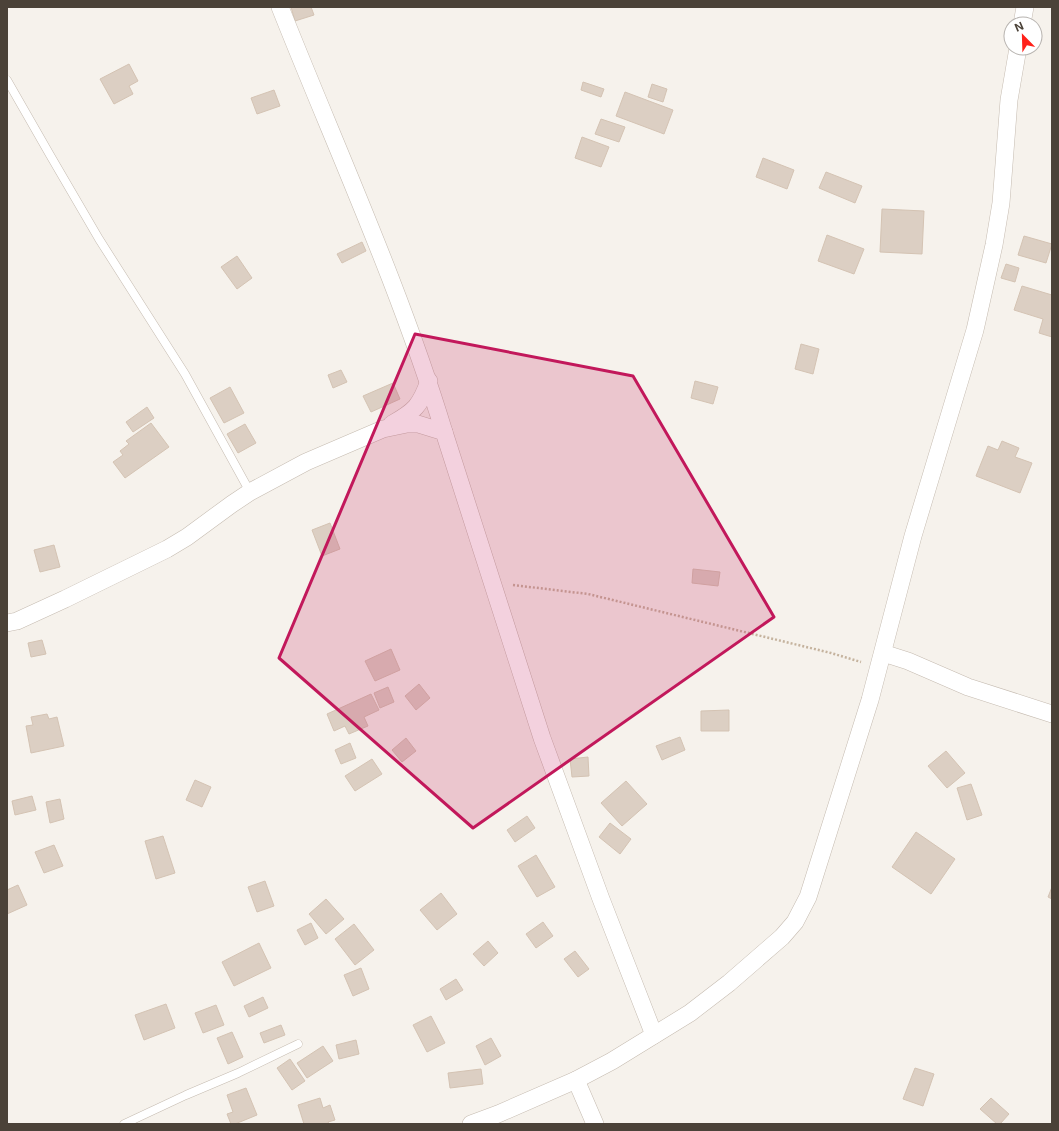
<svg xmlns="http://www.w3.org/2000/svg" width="1059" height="1131" font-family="Inter,sans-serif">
  <rect width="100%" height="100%" fill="#f6f2ec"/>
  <g fill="#dccfc3" stroke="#d4c3b3">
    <path d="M291,7H311L314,15L295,21Z"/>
    <path d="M129,64L138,81L129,86L133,94L114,104L100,79Z"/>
    <path d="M583,82L604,89L601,97L581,90Z"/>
    <path d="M652,84L667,89L663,102L648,97Z"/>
    <path d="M274,90L280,106L257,114L251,98Z"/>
    <path d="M625,92L673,110L664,134L616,116Z"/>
    <path d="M601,119L625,127L619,142L595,134Z"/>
    <path d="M582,137L609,147L601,167L575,158Z"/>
    <path d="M763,158L794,170L787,189L756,177Z"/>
    <path d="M826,172L862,186L855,203L819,188Z"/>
    <path d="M882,209L924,211L922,254L880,252Z"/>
    <path d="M827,235L864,249L854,274L818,261Z"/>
    <path d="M1024,236L1052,244L1046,263L1018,255Z"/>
    <path d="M362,242L366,251L342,263L337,254Z"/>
    <path d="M237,256L252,278L237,289L221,267Z"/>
    <path d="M1006,264L1019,268L1015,282L1001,278Z"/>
    <path d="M1022,286L1052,295V337L1039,333L1043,319L1014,310Z"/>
    <path d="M801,344L819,349L813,374L795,369Z"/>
    <path d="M341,370L347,382L333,388L328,375Z"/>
    <path d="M695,381L718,387L713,404L691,398Z"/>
    <path d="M393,383L400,399L371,412L363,396Z"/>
    <path d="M230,387L244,413L224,423L210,398Z"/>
    <path d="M147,407L154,418L133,432L126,422Z"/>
    <path d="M151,423L169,447L125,478L113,462L123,455L120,451L129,444L126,441Z"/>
    <path d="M245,424L256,443L238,453L227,434Z"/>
    <path d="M1002,441L1019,448L1015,457L1032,463L1020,493L976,476L988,446L998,450Z"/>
    <path d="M330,523L340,549L322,556L312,530Z"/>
    <path d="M54,545L60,567L40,572L34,550Z"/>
    <path d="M693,569L720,572L718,586L692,583Z"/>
    <path d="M42,640L46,654L31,657L28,643Z"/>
    <path d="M391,649L400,670L375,681L365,661Z"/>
    <path d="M419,684L430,698L416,710L405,696Z"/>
    <path d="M388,687L394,702L380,708L374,693Z"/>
    <path d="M371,694L379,710L364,717L368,726L349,734L345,726L334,731L327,714Z"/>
    <path d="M729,710V731H701V711Z"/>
    <path d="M47,714L49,719L57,717L64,746L31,753L26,726L33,725L31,717Z"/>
    <path d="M680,737L685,750L662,760L656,746Z"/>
    <path d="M406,738L416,751L402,762L392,750Z"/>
    <path d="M350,743L356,758L341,764L335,750Z"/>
    <path d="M946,751L965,773L947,788L928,766Z"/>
    <path d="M588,757L589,776L572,777L570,759Z"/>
    <path d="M372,759L382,774L355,791L345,776Z"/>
    <path d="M195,780L211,787L202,807L186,800Z"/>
    <path d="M626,781L647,804L622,826L601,803Z"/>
    <path d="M971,784L982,815L967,820L957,788Z"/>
    <path d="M32,796L36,810L15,815L12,801Z"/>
    <path d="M60,799L64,819L50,823L46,802Z"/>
    <path d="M527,816L535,828L515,842L507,830Z"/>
    <path d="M610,823L631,839L620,854L599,837Z"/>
    <path d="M916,832L955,859L931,894L892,867Z"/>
    <path d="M163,836L175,873L156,879L145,841Z"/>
    <path d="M54,845L63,866L44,873L35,852Z"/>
    <path d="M536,855L555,887L537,897L518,866Z"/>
    <path d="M265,881L274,906L257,912L248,887Z"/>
    <path d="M18,885L27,905L7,914V890Z"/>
    <path d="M1052,887V899L1048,897Z"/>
    <path d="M441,893L457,914L437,930L420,910Z"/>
    <path d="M326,899L344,919L326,934L309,914Z"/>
    <path d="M543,922L553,936L536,948L526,934Z"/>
    <path d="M311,923L318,938L305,945L297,930Z"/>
    <path d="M354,924L374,950L355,965L335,939Z"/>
    <path d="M488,941L498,953L484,966L473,954Z"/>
    <path d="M259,943L271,968L234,986L222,962Z"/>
    <path d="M575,951L589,969L578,977L564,959Z"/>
    <path d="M361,968L369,989L353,996L344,975Z"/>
    <path d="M456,979L463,990L446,1000L440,989Z"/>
    <path d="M263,997L268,1008L249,1017L244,1006Z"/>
    <path d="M166,1004L175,1028L144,1040L135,1015Z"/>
    <path d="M216,1005L224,1025L203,1033L195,1013Z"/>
    <path d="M431,1016L445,1043L427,1052L413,1025Z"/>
    <path d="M281,1025L285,1035L264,1043L260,1033Z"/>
    <path d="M232,1032L243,1057L228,1064L217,1038Z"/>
    <path d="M491,1038L501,1056L485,1065L476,1046Z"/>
    <path d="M356,1040L359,1054L339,1059L336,1045Z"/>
    <path d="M323,1046L333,1061L307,1078L297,1063Z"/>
    <path d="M290,1059L305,1081L292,1090L277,1068Z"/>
    <path d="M915,1068L934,1074L923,1106L903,1099Z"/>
    <path d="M481,1069L483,1084L450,1088L448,1073Z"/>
    <path d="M246,1088L257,1115L235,1124H231L227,1114L233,1112L227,1095Z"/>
    <path d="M320,1098L323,1108L330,1105L335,1120L328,1122L329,1124H304L298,1105Z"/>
    <path d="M991,1098L1009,1114L1000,1124H997L980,1109Z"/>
  </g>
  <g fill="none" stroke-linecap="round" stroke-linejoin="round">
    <g stroke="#c5bbb0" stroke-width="9">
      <g id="service">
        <path d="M7,80L50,155L99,239L185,374L250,492"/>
        <path d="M124,1124L186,1095L238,1073L298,1044"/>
      </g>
    </g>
    <g stroke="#c5bbb0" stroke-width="18">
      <g id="minor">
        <path d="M280,7C336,148 400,287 444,432"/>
        <path d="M1022,24L1025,7"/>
        <path d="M392,424C415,411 420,406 429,381"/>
        <path d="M7,623L17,621L65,599L167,549L187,537L232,504L250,492L306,462L383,429L407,424H418L444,432L542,738L601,899L654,1035"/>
        <path d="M883,653L908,661L968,687L1052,714"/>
        <path d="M576,1080L595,1124"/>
        <path d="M471,1124L498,1114L576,1080L612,1061L690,1013L729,983L782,937L795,922L808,897L870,700L913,536L975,330L994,245L1001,203L1009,100L1018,48"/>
      </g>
    </g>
    <path stroke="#c5b39e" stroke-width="2.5" stroke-dasharray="2 2" stroke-linecap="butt" d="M513,585L588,594L831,653L861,662"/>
    <use href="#service" stroke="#fff" stroke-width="8"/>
    <use href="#minor" stroke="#fff" stroke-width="17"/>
  </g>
  <path fill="#c2185b" fill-opacity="0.2" stroke="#c2185b" stroke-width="3" stroke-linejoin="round" d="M415,334L633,376L774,617L473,828L279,658Z"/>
  <rect width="1059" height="1131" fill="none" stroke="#4b4238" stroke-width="16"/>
  <g transform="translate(1023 36) rotate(337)"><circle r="19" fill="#ffffff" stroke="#b7b3af"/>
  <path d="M0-3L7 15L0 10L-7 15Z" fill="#ff211a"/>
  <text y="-6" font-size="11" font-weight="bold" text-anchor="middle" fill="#4b4238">N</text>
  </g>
</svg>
